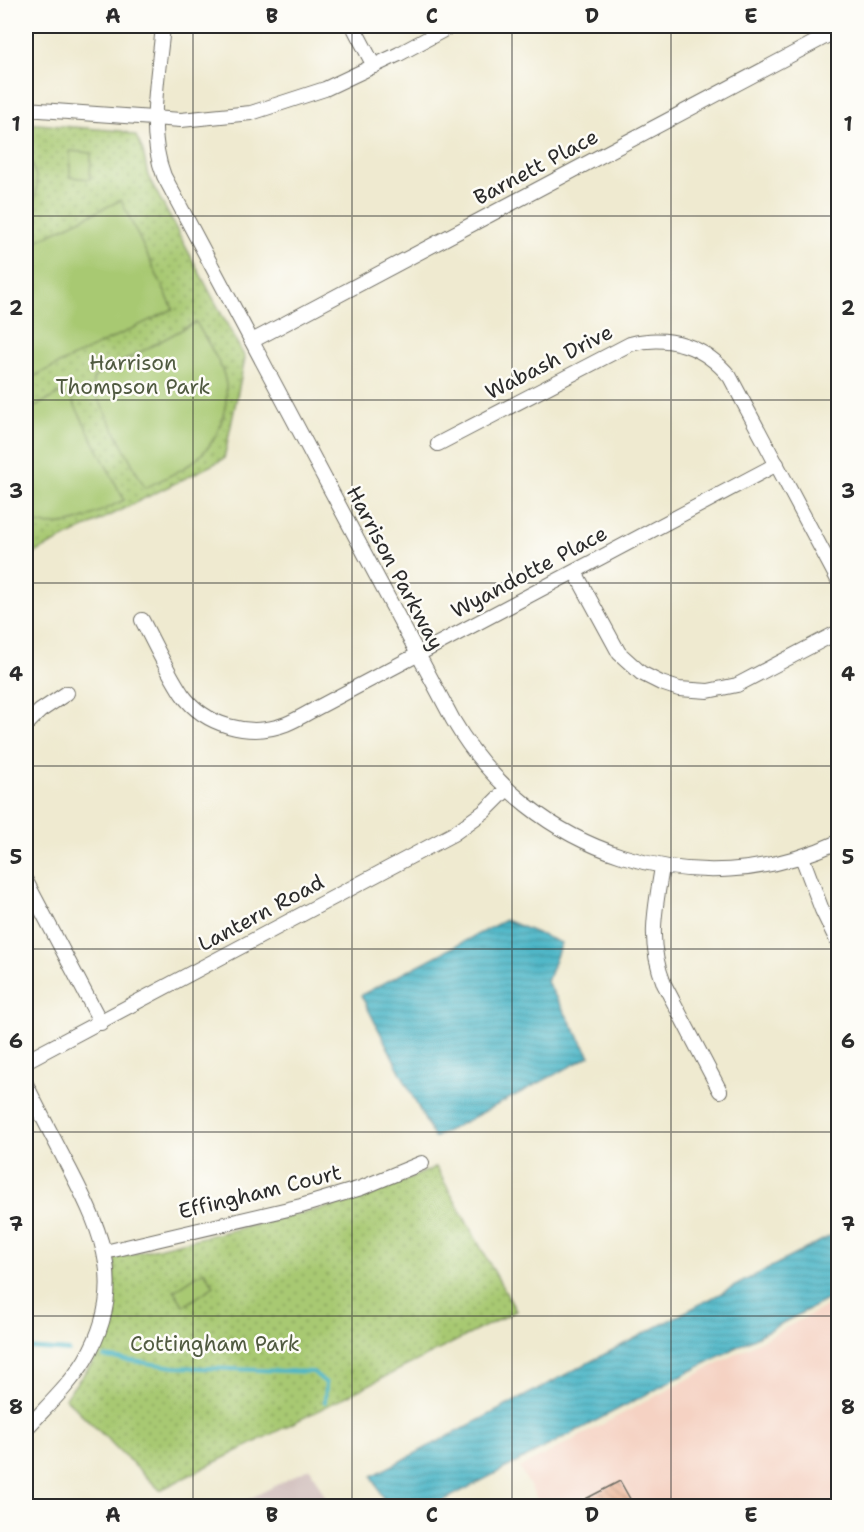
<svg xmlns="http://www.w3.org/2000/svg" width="864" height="1532" font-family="'Shantell Sans',sans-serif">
  <defs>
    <pattern id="grass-dots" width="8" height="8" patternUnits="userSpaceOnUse" patternTransform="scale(1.5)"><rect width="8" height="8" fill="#a8c972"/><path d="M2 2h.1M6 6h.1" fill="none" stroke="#89a35e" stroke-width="1.8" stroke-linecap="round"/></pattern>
    <pattern id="water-rules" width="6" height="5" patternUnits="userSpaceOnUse" patternTransform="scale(1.5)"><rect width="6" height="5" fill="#4bb6c7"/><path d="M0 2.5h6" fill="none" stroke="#3f94a2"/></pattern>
    <pattern id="building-back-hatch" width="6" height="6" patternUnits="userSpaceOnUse" patternTransform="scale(1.5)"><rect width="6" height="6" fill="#e9a987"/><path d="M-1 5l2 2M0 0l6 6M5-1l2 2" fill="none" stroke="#bd8a6f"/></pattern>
  </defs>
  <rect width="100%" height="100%" fill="#fdfcf7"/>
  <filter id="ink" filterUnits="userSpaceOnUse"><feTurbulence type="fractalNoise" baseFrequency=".0167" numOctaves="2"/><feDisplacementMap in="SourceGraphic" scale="12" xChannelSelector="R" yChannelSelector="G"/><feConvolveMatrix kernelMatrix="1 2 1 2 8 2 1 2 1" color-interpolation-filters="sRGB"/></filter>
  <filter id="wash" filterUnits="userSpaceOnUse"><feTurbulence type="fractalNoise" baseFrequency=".008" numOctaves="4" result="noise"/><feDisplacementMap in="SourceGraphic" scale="24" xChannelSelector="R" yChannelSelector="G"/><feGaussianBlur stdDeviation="1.35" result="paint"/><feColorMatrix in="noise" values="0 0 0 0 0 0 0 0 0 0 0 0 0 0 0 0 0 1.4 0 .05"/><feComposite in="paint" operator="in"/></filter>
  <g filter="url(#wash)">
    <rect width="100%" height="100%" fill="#efead0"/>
    <path fill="#f5d2c3" d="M838,1300V1506H541L520,1468Z"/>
    <path fill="#d1bfbd" d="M310,1468L330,1506H235Z"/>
    <g fill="url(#grass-dots)" stroke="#6a7a4e" stroke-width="1.5">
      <path d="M26,123L122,131L136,136L143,151L148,176L245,358L224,459L26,557Z"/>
      <path d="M436,1167L516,1311L160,1490L65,1398L93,1362L112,1318L115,1258L363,1199Z"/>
    </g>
    <g fill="#a8c972" stroke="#6a7a4e" stroke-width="1.5">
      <path d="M70,151L91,153L90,179L70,177Z"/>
      <path d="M26,156C40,174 41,196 26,214Z"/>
      <path d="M121,200L173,309L26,380V246Z"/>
      <path d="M196,322C205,339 218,357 224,375C228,389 227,403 223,416C212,459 181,470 145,488L92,387L94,377Z"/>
      <path d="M59,394L71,398L124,500C89,517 66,532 26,521V411Z"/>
      <path d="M204,1271L214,1286L184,1306L174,1291Z"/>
    </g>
    <g fill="url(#water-rules)" stroke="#3b7079" stroke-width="1.5">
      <path d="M505,920L561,943L547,982L590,1056L434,1138L361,995Z"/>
      <path d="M838,1232V1294L433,1506H387L372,1476Z"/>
    </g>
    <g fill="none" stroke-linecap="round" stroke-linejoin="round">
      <g stroke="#4bb6c7" stroke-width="4">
        <path d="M26,1348L69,1351"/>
        <path d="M104,1357L175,1367L313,1372L326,1383L325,1402"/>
      </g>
    </g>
    <g id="blocks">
      <path fill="url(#building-back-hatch)" d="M620,1481L634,1506H572Z"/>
    </g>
  </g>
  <g filter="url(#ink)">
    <use href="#blocks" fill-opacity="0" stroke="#706e65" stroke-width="1.5"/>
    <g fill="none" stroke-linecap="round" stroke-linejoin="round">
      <g stroke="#706e65" stroke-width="16">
        <g id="minor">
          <path d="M163,26C159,72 146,131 164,176L453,720C531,854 697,908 838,842"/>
          <path d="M353,26L374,66"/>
          <path d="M26,109L181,120L251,113L325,89L399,54L451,26"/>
          <path d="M252,341L838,30"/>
          <path d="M438,444L630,344C669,334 705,346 730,377L838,580"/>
          <path d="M575,572L619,653L641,673L661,683L679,689L708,691L737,685L838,632"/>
          <path d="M142,620C155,645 167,671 182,694C205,726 250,738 286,724C296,720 306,714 315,709L777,464"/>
          <path d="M26,725L40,711L67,693"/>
          <path d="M802,857L822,910L838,943"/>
          <path d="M662,867C655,912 647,940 664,984L720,1091"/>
          <path d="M26,881L101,1023"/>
          <path d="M26,1061L453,834L485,811L507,789"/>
          <path d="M26,1084C40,1113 55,1141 70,1170C104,1236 127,1289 85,1360C69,1386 46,1407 26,1429"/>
          <path d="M105,1252L301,1206L361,1188L422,1163"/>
        </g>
      </g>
      <use href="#minor" stroke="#fff" stroke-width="14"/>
    </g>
  </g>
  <path fill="none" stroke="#2b2b2b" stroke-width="1.5" stroke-opacity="0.55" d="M193,26V1506M352,26V1506M512,26V1506M671,26V1506M26,216H838M26,400H838M26,583H838M26,766H838M26,949H838M26,1132H838M26,1316H838"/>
  <g text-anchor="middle" stroke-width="5" stroke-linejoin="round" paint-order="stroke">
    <g font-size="21" fill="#2b2b2b" stroke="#fdfcf7">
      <text transform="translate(536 167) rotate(-28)" y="7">Barnett Place</text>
      <text transform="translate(549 362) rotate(-27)" y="7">Wabash Drive</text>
      <text transform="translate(395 568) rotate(62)" y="7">Harrison Parkway</text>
      <text transform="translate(529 572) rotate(-28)" y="7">Wyandotte Place</text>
      <text transform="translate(261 913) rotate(-28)" y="7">Lantern Road</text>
      <text transform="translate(260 1192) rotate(-14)" y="7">Effingham Court</text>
    </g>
    <g font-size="21" fill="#505a40" stroke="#fdfcf7">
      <text x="133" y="370">Harrison<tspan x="133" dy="24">Thompson Park</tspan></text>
      <text x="215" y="1351">Cottingham Park</text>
    </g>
  </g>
  <rect width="864" height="1532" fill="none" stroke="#fdfcf7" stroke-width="66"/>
  <rect x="33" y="33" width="798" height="1466" fill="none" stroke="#2b2b2b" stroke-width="2"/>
  <g font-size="20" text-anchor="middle" font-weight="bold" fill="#2b2b2b">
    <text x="113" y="23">A</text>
    <text x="272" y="23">B</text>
    <text x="432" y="23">C</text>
    <text x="592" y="23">D</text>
    <text x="751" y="23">E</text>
    <text x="16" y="131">1</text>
    <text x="848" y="131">1</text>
    <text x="16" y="315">2</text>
    <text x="848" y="315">2</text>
    <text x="16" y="498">3</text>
    <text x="848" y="498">3</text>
    <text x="16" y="681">4</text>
    <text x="848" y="681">4</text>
    <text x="16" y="864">5</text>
    <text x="848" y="864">5</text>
    <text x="16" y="1048">6</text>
    <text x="848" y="1048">6</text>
    <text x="16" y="1231">7</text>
    <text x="848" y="1231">7</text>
    <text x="16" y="1414">8</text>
    <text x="848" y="1414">8</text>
    <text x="113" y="1522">A</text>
    <text x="272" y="1522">B</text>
    <text x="432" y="1522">C</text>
    <text x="592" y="1522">D</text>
    <text x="751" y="1522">E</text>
  </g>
</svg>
